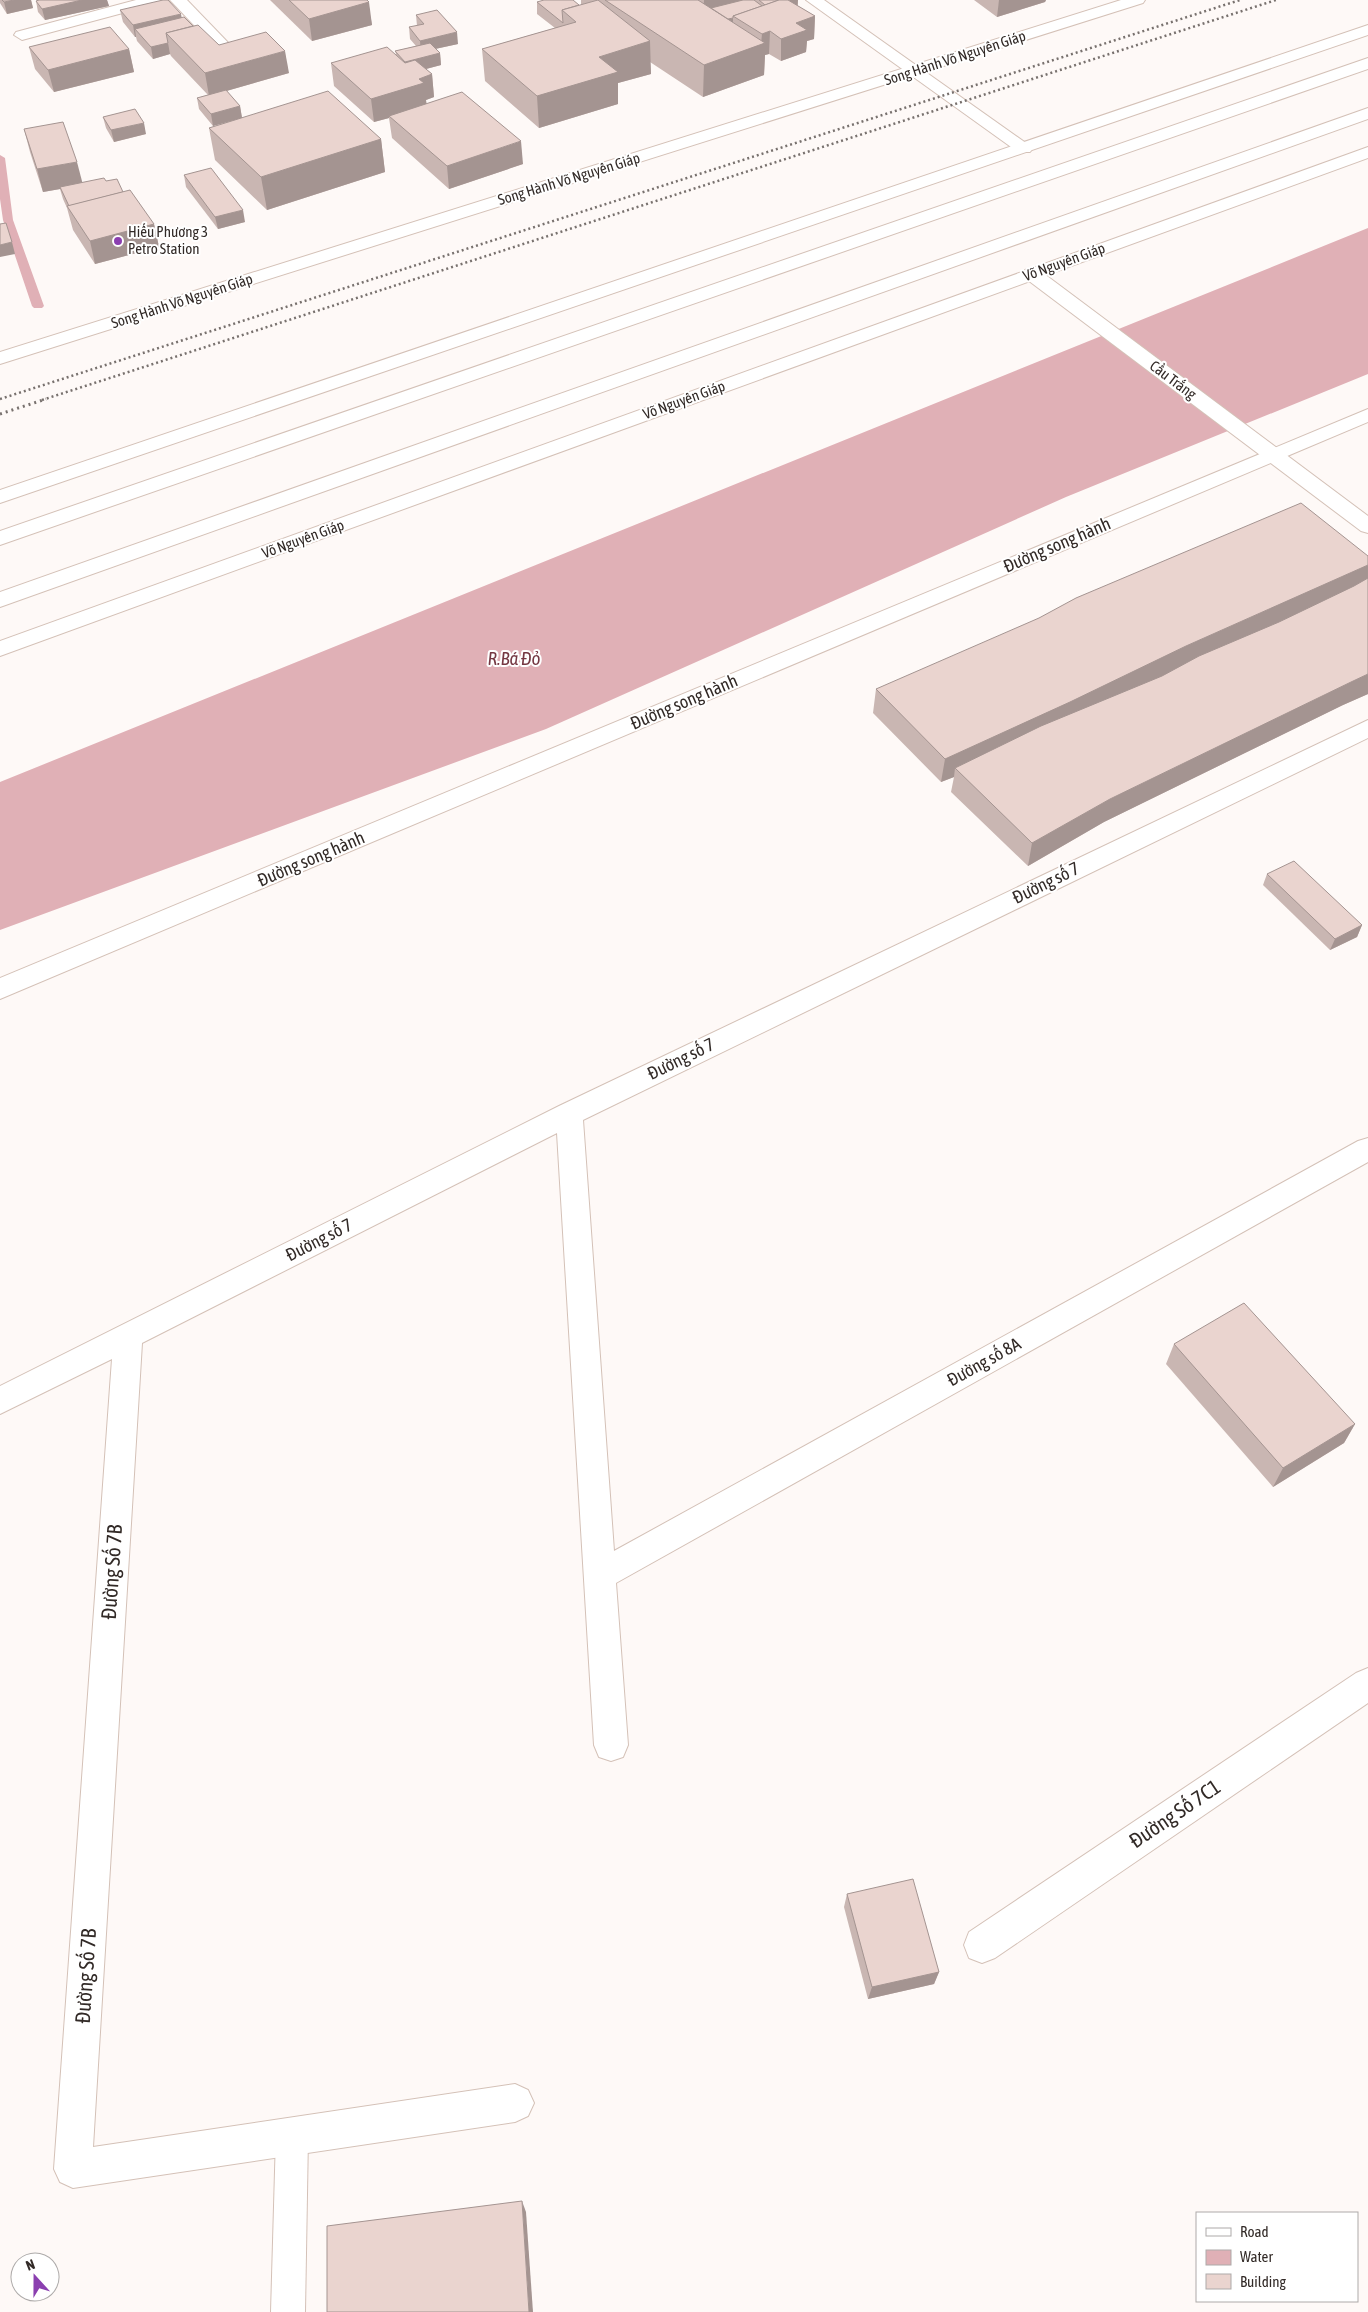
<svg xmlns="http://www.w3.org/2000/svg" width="1368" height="2312" font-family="'Asap Condensed',sans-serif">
  <rect width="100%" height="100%" fill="#fef9f7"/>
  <path fill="#e0b0b6" d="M1368,228V374L1066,497L546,729L0,930V782Z"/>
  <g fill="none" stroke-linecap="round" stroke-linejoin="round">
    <path fill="#e0b0b6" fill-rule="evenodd" d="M0,155L5,158L13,220L44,306L42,308H34L32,306L3,220L0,199Z"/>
    <g stroke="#d4c1b7" stroke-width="2">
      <path id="lane" d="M292,2120L303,2125L308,2136L305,2312H271L276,2136L281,2125Z"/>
    </g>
    <g stroke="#d4c1b7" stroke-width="2">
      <g id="street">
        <path d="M136,0H162L160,3L22,40L14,35L16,32Z"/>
        <path d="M170,0H187L241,56L243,59L241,62H229Z"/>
        <path d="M806,0H824L1033,148L1030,152H1018Z"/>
        <path d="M1032,268L1039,270L1368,516V533L1361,531L1025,278L1023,274L1025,270Z"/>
        <path d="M1368,720V738L583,1120L614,1551L1358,1141L1368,1138V1162L616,1583L628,1745L623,1757L611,1761L599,1757L594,1745L557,1133L142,1343L93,2147L515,2084L528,2090L534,2103L528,2116L515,2122L73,2188L60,2182L54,2169L112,1359L0,1414V1386L559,1106Z"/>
        <path d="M1368,1668V1703L995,1958L982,1963L969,1958L964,1945L969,1932L1356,1673Z"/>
      </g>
    </g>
    <g stroke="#d4c1b7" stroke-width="2">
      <g id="secondary">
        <path d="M1121,0H1145L1143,3L0,364V352Z"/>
        <path d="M1368,409V422L0,999V978Z"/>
      </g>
    </g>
    <g stroke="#d4c1b7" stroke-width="2">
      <g id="highway">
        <path d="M1368,25V35L0,503V490Z"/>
        <path d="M1368,58V69L0,545V531Z"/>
        <path d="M1368,108V119L0,607V592Z"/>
        <path d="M1368,147V158L0,656V641Z"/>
      </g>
    </g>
    <use href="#lane" fill="#fff" fill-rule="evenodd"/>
    <use href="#street" fill="#fff" fill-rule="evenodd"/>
    <use href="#secondary" fill="#fff" fill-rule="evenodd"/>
    <use href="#highway" fill="#fff" fill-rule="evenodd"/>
    <g stroke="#78716e" stroke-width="2.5" stroke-dasharray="2 3" stroke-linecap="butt">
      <path d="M0,399L1240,0"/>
      <path d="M42,400L1276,0"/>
    </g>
    <path stroke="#78716e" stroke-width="3" stroke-dasharray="2 4" stroke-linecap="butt" d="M0,414L46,399"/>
  </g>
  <g fill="#c9b6b2">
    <path d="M0,0H31L33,8L7,14L0,3Z"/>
    <path d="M39,0H107L109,6L45,20L38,12L36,1Z"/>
    <path d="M270,0H367L372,25L312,41Z"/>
    <path d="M581,0H798V6L815,16L814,39L807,41L806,52L781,61L769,54L765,55L764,75L703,97L650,62L651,74L618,83V104L539,128L485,81L482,49L555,28L537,14V2L579,5H581Z"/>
    <path d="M974,0H1046L1045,2L997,17Z"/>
    <path d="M120,10L181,17L219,45L289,73L226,91L240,106L242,118L381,139L385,172L267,210L215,160L209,128L241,118L213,126L199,109L197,98L208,95L171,56L170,54L153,59L137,41L136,37H135L123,22Z"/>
    <path d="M416,15L458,44L435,49L440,53L441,65L426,69L432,74L434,97L426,100V104L523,164L449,189L392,138L389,118L374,122L334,86L331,63L396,54L395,51L416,46L410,39L409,27L417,26Z"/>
    <path d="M29,47L129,49L134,72L54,92L35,69Z"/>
    <path d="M103,117L146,134L114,142L106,128Z"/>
    <path d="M24,129L82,183L106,181L123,192L154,224L159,247L95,264L73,230L67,208L63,199L60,189L43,192L30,152Z"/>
    <path d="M184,175L245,222L218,229L186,187Z"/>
    <path d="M1368,556V694L1343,705L1104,822L1028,866L951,792L954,777L941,782L873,713L876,689Z"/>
    <path d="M1267,874L1362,925L1357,937L1330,950L1263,885Z"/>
    <path d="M1174,1344L1355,1424L1344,1443L1273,1487L1166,1364Z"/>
    <path d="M847,1894L939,1972L934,1984L868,1999L844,1907Z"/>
  </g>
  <g fill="#a49491">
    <path d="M14,0H31L33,8L7,14L4,2Z"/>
    <path d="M82,0H107L109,6L45,20L42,9Z"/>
    <path d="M704,0H754L703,18Z"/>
    <path d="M790,0H798L797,9L768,18Z"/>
    <path d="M999,0H1046L1045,2L997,17Z"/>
    <path d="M369,2L372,25L312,41L309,19Z"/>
    <path d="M181,14L183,25L135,29L136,37H135L133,25Z"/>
    <path d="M815,16L814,39L807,41L806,52L781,61V39L796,23Z"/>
    <path d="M733,18V29L725,20Z"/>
    <path d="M770,31L769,54L765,55L764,75L703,97L704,65L761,44L762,34Z"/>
    <path d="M457,32L458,44L421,52L420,41Z"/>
    <path d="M650,41L651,74L618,83V104L539,128L537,96L599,57Z"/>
    <path d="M168,43L170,54L153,59L151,47Z"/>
    <path d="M129,49L134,72L54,92L48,70Z"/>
    <path d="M285,51L289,73L209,96L205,73Z"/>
    <path d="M440,53L441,65L407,74L405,62Z"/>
    <path d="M432,74L434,97L426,100L427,106L389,116V118L374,122L371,99L419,79Z"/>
    <path d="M240,106L242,118L213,126L211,114Z"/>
    <path d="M144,123L146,134L114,142L111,130Z"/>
    <path d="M381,139L385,172L267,210L261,177Z"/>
    <path d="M521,141L523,164L449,189L447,166Z"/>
    <path d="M77,162L83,185L43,192L37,169Z"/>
    <path d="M243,210L245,222L218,229L215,217Z"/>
    <path d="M154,224L159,247L95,264L90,241Z"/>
    <path d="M12,242L15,254L0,257V245Z"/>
    <path d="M1368,565V585L955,768L954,777L941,782L945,759L1186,646Z"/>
    <path d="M1368,674V694L1343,705L1104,822L1028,866L1032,843L1110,799L1351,682Z"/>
    <path d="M1362,925L1357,937L1330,950L1335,939Z"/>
    <path d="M1355,1424L1344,1443L1273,1487L1283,1468Z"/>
    <path d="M939,1972L934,1984L868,1999L872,1987Z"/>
    <path d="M522,2201L526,2212L533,2312H529Z"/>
  </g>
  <g fill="#ead4cf" stroke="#a49491">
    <path d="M2,0H14L4,2Z"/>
    <path d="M39,0H82L42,9L36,1Z"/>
    <path d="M163,0H168L181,14L133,25L120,10Z"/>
    <path d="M289,0H367L369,2L309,19Z"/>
    <path d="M544,0H573L579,5L562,10L563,23L537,2Z"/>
    <path d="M598,0L650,41L599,57L618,72L537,96L482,49L576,22L562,10Z"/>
    <path d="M605,0H698L765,43L704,65Z"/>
    <path d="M743,0H754L762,6L733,16V18L728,19L711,8Z"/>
    <path d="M759,0H779L765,5Z"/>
    <path d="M779,0H788L815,16L796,23L807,30L781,39L770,31L762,34L733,16Z"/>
    <path d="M437,10L457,32L420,41L409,27L424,24L416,15Z"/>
    <path d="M184,17L193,26L166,33L168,43L151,47L135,29Z"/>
    <path d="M198,25L219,45L266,32L285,51L205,73L166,33Z"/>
    <path d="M110,27L129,49L48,70L29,47Z"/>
    <path d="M430,43L440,53L405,62L395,51Z"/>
    <path d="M387,47L405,63L415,60L432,74L419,79L424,83L371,99L331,63Z"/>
    <path d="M226,90L240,106L211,114L197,98Z"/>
    <path d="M328,91L381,139L261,177L209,128Z"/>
    <path d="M462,92L521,141L447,166L389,116Z"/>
    <path d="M135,109L144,123L111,130L103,117Z"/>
    <path d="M63,122L77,162L37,169L24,129Z"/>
    <path d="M211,168L243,210L215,217L184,175Z"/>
    <path d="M104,178L106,181L117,179L123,192L69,206L60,187Z"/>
    <path d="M130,190L154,224L90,241L67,206Z"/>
    <path d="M6,223L12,242L0,245V224Z"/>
    <path d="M1301,503L1368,556V565L1186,646L1070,702L945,759L876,689L1039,618L1076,598Z"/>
    <path d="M1368,578V674L1351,682L1110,799L1032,843L955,768L1041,726L1162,676L1199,656L1279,622L1354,586Z"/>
    <path d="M1294,861L1362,925L1335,939L1267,874Z"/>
    <path d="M1244,1303L1355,1424L1283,1468L1174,1344Z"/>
    <path d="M913,1879L939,1972L872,1987L847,1894Z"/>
    <path d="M522,2201L529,2312H327V2226Z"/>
  </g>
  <circle fill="#8b3fb0" stroke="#fff" stroke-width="2" cx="118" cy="241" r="5"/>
  <g text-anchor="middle" stroke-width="4" stroke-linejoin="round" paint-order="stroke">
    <g font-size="15" fill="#322a27" stroke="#fff">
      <text transform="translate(955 58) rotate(-18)" y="5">Song Hành Võ Nguyên Giáp</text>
      <text transform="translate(569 179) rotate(-17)" y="5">Song Hành Võ Nguyên Giáp</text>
      <text transform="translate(1064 262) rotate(-20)" y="5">Võ Nguyên Giáp</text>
      <text transform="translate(182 301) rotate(-18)" y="5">Song Hành Võ Nguyên Giáp</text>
      <text transform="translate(1173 380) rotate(37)" y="5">Cầu Trắng</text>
      <text transform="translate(684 400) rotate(-20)" y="5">Võ Nguyên Giáp</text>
      <text transform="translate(303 539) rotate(-20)" y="5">Võ Nguyên Giáp</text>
    </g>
    <g font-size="15" fill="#322a27" stroke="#fff" text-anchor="start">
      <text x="128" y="237">Hiếu Phương 3<tspan x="128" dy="17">Petro Station</tspan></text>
    </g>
    <g font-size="18" fill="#322a27" stroke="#fff">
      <text transform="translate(1057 545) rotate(-23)" y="6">Đường song hành</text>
      <text transform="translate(684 702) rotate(-23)" y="6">Đường song hành</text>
      <text transform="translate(311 859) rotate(-23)" y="6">Đường song hành</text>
      <text transform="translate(1046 883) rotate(-26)" y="6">Đường số 7</text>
      <text transform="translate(681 1059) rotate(-26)" y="6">Đường số 7</text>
      <text transform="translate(319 1240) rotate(-27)" y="6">Đường số 7</text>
      <text transform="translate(984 1362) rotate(-29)" y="6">Đường số 8A</text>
    </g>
    <g font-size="19" font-style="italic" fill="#753843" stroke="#fff">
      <text x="514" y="665">R.Bá Đỏ</text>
    </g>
    <g font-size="21" fill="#322a27" stroke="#fff">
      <text transform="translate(112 1572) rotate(-86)" y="7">Đường Số 7B</text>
      <text transform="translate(1175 1814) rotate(-34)" y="7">Đường Số 7C1</text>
      <text transform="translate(86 1976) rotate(-86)" y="7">Đường Số 7B</text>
    </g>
  </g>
  <rect x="1196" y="2212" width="162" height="90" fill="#ffffff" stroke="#adaaa9"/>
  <rect x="1206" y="2228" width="25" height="8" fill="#ffffff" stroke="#adaaa9"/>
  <text x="1240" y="2237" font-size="15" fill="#322a27">Road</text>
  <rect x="1206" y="2250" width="25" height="15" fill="#e0b0b6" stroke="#adaaa9"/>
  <text x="1240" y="2262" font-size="15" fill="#322a27">Water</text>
  <rect x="1206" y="2274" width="25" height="15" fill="#ead4cf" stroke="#adaaa9"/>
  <text x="1240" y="2287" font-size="15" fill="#322a27">Building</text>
  <g transform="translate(35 2277) rotate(339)"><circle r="24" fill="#ffffff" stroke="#adaaa9"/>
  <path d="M0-4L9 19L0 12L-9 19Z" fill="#8b3fb0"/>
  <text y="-8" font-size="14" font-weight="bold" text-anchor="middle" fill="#322a27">N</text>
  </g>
</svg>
